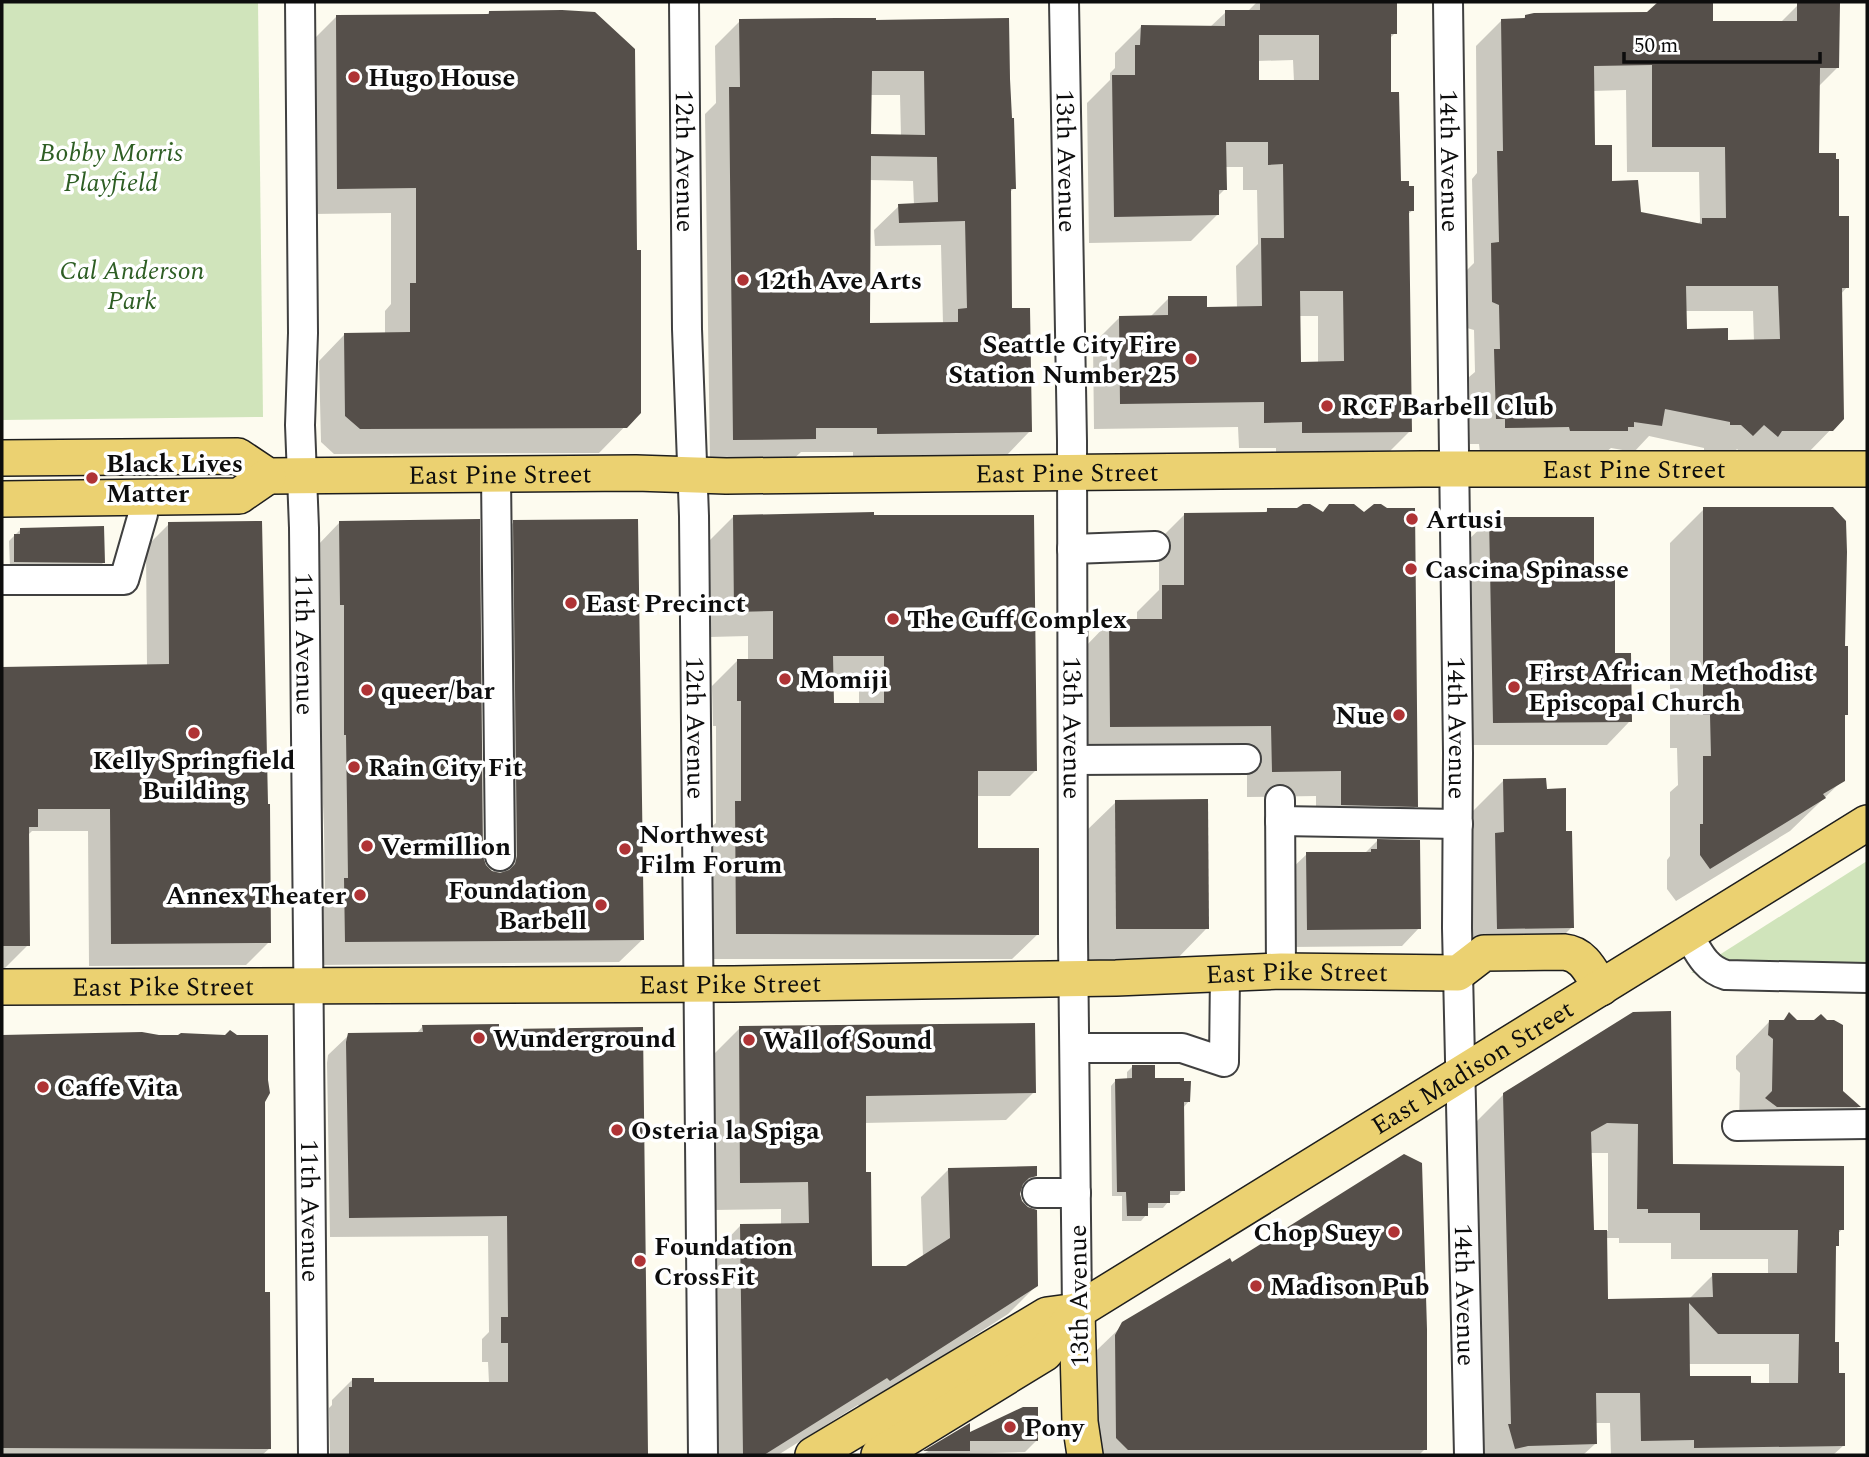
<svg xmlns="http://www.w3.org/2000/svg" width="1869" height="1457" font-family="Spectral,serif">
  <rect width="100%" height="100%" fill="#fdfbef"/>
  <g fill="#d0e4bb">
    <path d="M2,2H258L263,417L2,420Z"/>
    <path d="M1867,861V975L1691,973Z"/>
  </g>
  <g fill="#0003" fill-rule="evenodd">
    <path d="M1257,2H1395V33L1389,39L1390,93L1399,183L1413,210L1407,215L1410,431L1384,457L1276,458V448H1239L1238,427L1094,429L1093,344L1119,318L1150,317L1169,298L1205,309L1237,308L1236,266L1258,244L1257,190H1243V167H1225V189L1217,197V215L1191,241L1089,243L1087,103L1110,80V73L1115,68V53L1141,27L1209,28L1226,12H1247ZM1293,60L1294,82H1257V61ZM1298,316H1318V363L1299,364Z"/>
    <path d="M1798,5L1838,67L1818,87V155L1838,218L1847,287L1841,294L1842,418L1805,456L1751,462L1737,449L1726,461L1715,450H1704V448L1649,436L1634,452L1611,448L1606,452L1480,453L1479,444H1470L1469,377L1475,372L1474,330L1467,328L1466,271L1474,263L1472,179L1477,173L1476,46L1502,20H1522L1526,16L1711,23H1780ZM1626,90L1627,172H1699L1700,222L1697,225L1639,214L1611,182L1594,146L1593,91ZM1685,311H1753L1754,342H1726L1685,331Z"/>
    <path d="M489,12L639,412L599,453L334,454L321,442L319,361L344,335L385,334V311L391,304V213L312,214L311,42L336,17L486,16Z"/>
    <path d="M1007,19L1014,188L1009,193L1010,310L1030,431L1006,456L853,458V452H801L789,463L710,464L705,114L716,103L715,46L740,21ZM870,95H900L901,136H870ZM869,180L913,181L914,205L899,206L874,230L875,246L941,245L943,324H869Z"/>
    <path d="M1704,509L1843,648V780L1790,831L1676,901L1667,889V860L1670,856V792L1678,785L1677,748H1670V543Z"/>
    <path d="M1268,510L1416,806L1391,831L1316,830V796L1247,797V751L1085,752V647L1110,621H1137V612L1159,590V540L1184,515L1263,514Z"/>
    <path d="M734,516L873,517L1035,771L1010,796H976V850L1038,934L1012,959H712L710,828L716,823V726H713L712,686L737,661H748V636L710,637L708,542ZM832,681H859V705H832Z"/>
    <path d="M1490,519L1613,655L1630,721L1607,745H1471L1466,542Z"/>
    <path d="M340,522L485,866L494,874L490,545L514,522L643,939L619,962L322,965L321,903L325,899L324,827L321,757V628H318L317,546Z"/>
    <path d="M169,524L269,942L246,965L89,966L88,831H32L28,835V945L5,968H2V669L147,666L146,547Z"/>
    <path d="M21,529L103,563L98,568L10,567L9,541Z"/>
    <path d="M1504,780L1545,790L1564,833L1572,927L1538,961L1464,962L1470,814Z"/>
    <path d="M1116,802L1207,928L1174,962H1083L1082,835Z"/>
    <path d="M1377,841L1419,928L1402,946L1290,947L1289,871L1307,854L1365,853Z"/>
    <path d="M1633,1013L1671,1166L1842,1229L1837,1235L1834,1248L1833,1343L1844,1445L1833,1455H1611L1610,1423H1595V1444L1583,1455H1480L1474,1124L1504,1094ZM1590,1153H1608V1231H1592ZM1605,1238H1619V1243H1671V1259H1768V1275H1713L1689,1299L1606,1300ZM1688,1364H1769V1384L1688,1377Z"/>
    <path d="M1789,1015L1841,1092L1858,1108L1825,1140H1743L1739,1127L1740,1073L1736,1069V1056L1769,1022H1781Z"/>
    <path d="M423,1026L646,1454L644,1455H330L329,1408L332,1405V1400L352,1380L373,1384L489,1383L488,1362H482V1339L489,1332L488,1236L330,1237L327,1063L328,1055L349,1035L416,1034Z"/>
    <path d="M740,1028L1034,1092L1006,1120L864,1123L870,1267H906L923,1257L921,1197L949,1169L1035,1176L1019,1192L1036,1286L1008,1314L862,1408L858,1405L778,1455H715L713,1254L740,1226L781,1225V1209L713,1210L712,1056Z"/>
    <path d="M141,1033L159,1037H225L263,1102V1293L270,1448L262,1455H2V1037Z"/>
    <path d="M1133,1066L1189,1101L1183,1108V1190L1178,1195H1168V1202L1163,1208H1146V1215L1141,1221H1122V1196H1112L1111,1086L1116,1080H1127V1072Z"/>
    <path d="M1124,1324L1425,1449L1419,1455H1091L1090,1362L1097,1350Z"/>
    <path d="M968,1426V1435L1037,1440L1025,1452L922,1455Z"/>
  </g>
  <g fill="#554f4a" fill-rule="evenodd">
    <path d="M1260,2H1397V34H1391V92H1399L1401,181H1409V186H1414V211H1409L1412,432L1302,433V422L1264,423V402L1120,404L1119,316L1168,315V296H1207V307L1262,306L1261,238H1284L1283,164L1268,165V142H1226L1227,190H1219V215L1114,217L1112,75H1135V45H1140L1141,25L1225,26V10H1260ZM1259,35H1319V80H1259ZM1300,291H1343L1344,361L1301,362Z"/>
    <path d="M1658,2H1713V21H1797V3H1840L1839,68H1820L1819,153H1836V159H1839V216H1849V288H1842L1844,419L1833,431H1782L1778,437L1764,425L1753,436L1741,425H1730V422L1665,409L1662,426L1634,422V427H1628V431H1570L1569,427L1505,428V419H1496L1494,349H1500L1499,305L1492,302L1491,243L1499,242L1497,151H1503L1501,19L1525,18V15L1534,13L1647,12ZM1652,65V147H1725L1726,218H1702V224L1641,212L1638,180L1612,181V145H1595L1594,66ZM1686,286H1778L1780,339L1728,340V328L1687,329Z"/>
    <path d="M562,10L595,12L635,49L637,250H641V413L627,428L360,429L345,416L344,333L410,332V283H416V188L337,189L336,15L489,14V11Z"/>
    <path d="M837,18H876V20L1009,18L1010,79L1012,118H1014L1016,189H1011L1012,308H1030L1032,432L877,434V428H816V439L733,440L729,87H740L739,19ZM872,71H924L925,135L871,134ZM871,156L937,157L938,202L898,204L899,223L965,221L967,308L958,309V322L870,323Z"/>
    <path d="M1303,504H1310L1323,512L1329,504H1354L1364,512L1374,504H1381L1387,508H1415L1418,807L1341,805V771L1272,772L1271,726L1110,727L1109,619H1162V585H1184V513L1267,512V508H1297Z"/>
    <path d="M1703,507H1833L1846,521L1847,552L1845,646H1848V715H1845V781L1823,794L1826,798L1710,869L1700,855V824H1703V756H1711L1710,715H1703Z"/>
    <path d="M874,512V515H1034L1037,771H978V848H1039V935L736,934L735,801H741V701H737V659H773V611L734,612L733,515ZM833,656H884V703H834Z"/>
    <path d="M1489,517H1594V573H1615V653H1631L1632,722L1493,723Z"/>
    <path d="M480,519L483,856L486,865L492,871L500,873L509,870L515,864L517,856L513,520L638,519L644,940L345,942L344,878H348L347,803L346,735H344V605H340L339,521Z"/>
    <path d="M262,521L268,804H270L271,943L111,944L110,809H38V827H29L30,946H2V667L169,664L168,522Z"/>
    <path d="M104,526L105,563L14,562V534H20V528Z"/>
    <path d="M1546,778L1547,789L1566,788V831H1572L1574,928L1497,929L1495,833L1504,832L1503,779Z"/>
    <path d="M1208,799L1209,929H1116L1115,800Z"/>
    <path d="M1377,839L1420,840L1421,929L1307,930L1306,852H1371V849H1377Z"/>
    <path d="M1671,1011L1673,1164L1844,1166V1230H1839V1246H1836L1835,1342H1839V1373H1845V1446L1694,1448V1440L1641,1441L1640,1393H1596L1597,1444L1528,1446L1515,1449L1508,1424H1511L1509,1337L1503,1093L1633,1012ZM1607,1123L1638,1124L1637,1209H1648V1213H1700V1230H1798L1797,1273H1712L1713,1297L1608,1299L1607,1230H1594L1591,1132ZM1689,1303L1718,1334H1799L1798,1383H1751V1376H1690Z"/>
    <path d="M1789,1012L1797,1020H1814L1821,1014L1827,1020H1834L1843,1025V1091L1861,1107H1777L1765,1098L1772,1091L1773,1039L1768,1035L1769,1020H1784Z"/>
    <path d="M1035,1023L1036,1093L866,1096V1172H871L872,1266H906L950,1238L948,1168L1037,1166V1176L1029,1178L1023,1184L1020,1194L1022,1201L1028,1207L1037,1210L1038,1286L890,1381L887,1378L764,1455H743L740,1224L809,1223L808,1182L740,1183L739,1026Z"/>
    <path d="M499,1024V1029L643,1027L648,1454L349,1455V1387H352V1378H374V1382H508V1343H501V1317H508L507,1216L349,1218L346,1042L348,1033L423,1032L422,1025Z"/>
    <path d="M230,1030L237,1035H268V1080L270,1093L265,1102V1292H270L271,1449L2,1448V1035L142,1032L159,1035H178L181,1033L225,1035Z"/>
    <path d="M1132,1065H1155V1078H1184V1081H1191L1190,1102H1184L1185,1191H1170V1203H1148V1216H1127L1126,1192H1117L1115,1079L1132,1078Z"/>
    <path d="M1404,1154L1422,1163L1427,1329V1450H1128L1116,1438L1115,1335L1122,1322L1230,1258L1232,1262Z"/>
    <path d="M1023,1407H1038V1441H970V1451H923L970,1423V1432Z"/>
  </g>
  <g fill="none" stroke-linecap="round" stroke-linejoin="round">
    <g stroke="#404040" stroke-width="32">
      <g id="minor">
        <path id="s1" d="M300,2L303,333L300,425L304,528L313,1455"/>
        <path id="s2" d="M684,2L687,329L694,516L703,1455"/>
        <path id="s3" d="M1064,2L1072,441L1073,938L1077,1311"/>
        <path id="s4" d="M1448,2L1458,753L1457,928L1469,1455"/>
        <path d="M496,474L500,856"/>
        <path d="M1072,549L1155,546"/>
        <path d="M2,580H124L143,514L142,497"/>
        <path d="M1073,760L1246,759"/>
        <path d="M1280,800L1281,971"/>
        <path d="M1280,821L1458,824"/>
        <path d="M1688,934C1698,951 1705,969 1726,975L1867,978"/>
        <path d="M1075,1048H1182L1224,1062L1225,973"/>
        <path d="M1737,1126L1867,1124"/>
        <path d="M1037,1193H1076"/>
      </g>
    </g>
    <g stroke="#1e1e1e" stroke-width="38">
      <g id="major">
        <path id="s5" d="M2,458L238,456L268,476L636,473L726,476L1422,469H1867"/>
        <path d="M2,499L239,496L268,476"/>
        <path id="s6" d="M2,987L733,984L1116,978L1281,971L1458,973L1484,953L1564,952C1584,954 1591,972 1601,988"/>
        <path d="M1077,1311L1080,1422L1085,1455"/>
        <path d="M813,1455L1047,1315L1077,1311"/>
        <path id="s7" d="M879,1455L1045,1353L1077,1311L1867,823"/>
      </g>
    </g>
    <use href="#minor" stroke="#fff" stroke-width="28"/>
    <use href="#major" stroke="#ebd171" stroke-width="35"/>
  </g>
  <g fill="#af3335" stroke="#fff" stroke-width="2.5">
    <circle cx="354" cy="77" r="7"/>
    <circle cx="743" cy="280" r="7"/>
    <circle cx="1191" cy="359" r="7"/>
    <circle cx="1327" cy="406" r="7"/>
    <circle cx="92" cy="478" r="7"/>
    <circle cx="1412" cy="519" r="7"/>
    <circle cx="1411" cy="569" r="7"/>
    <circle cx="571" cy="603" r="7"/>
    <circle cx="893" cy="619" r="7"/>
    <circle cx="785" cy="679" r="7"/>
    <circle cx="1514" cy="687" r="7"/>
    <circle cx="367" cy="690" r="7"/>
    <circle cx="1399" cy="715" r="7"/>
    <circle cx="194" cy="733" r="7"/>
    <circle cx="354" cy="767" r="7"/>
    <circle cx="367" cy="846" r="7"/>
    <circle cx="625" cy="849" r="7"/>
    <circle cx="360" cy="895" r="7"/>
    <circle cx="601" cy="905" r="7"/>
    <circle cx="479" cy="1038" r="7"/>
    <circle cx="749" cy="1040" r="7"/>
    <circle cx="43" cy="1087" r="7"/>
    <circle cx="617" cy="1130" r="7"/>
    <circle cx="1394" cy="1232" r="7"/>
    <circle cx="640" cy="1261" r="7"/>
    <circle cx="1256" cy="1286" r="7"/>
    <circle cx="1010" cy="1427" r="7"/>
  </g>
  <g text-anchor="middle" stroke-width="7" stroke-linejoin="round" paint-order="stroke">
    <g font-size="26" font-weight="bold" fill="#0d0d0d" stroke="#fff" text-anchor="start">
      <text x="368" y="86">Hugo House</text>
      <text x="757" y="289">12th Ave Arts</text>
      <text x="1177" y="353" text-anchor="end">Seattle City Fire<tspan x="1177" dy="30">Station Number 25</tspan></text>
      <text x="1341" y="415">RCF Barbell Club</text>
      <text x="106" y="472">Black Lives<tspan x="106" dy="30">Matter</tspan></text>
      <text x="1426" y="528">Artusi</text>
      <text x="1425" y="578">Cascina Spinasse</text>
      <text x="585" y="612">East Precinct</text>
      <text x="907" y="628">The Cuff Complex</text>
      <text x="1528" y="681">First African Methodist<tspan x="1528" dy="30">Episcopal Church</tspan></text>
      <text x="799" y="688">Momiji</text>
      <text x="381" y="699">queer/bar</text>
      <text x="1385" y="724" text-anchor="end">Nue</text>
      <text x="194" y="769" text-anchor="middle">Kelly Springfield<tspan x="194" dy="30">Building</tspan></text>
      <text x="368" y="776">Rain City Fit</text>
      <text x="639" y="843">Northwest<tspan x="639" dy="30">Film Forum</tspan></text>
      <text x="381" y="855">Vermillion</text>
      <text x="587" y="899" text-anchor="end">Foundation<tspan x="587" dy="30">Barbell</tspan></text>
      <text x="346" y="904" text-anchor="end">Annex Theater</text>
      <text x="493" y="1047">Wunderground</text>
      <text x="763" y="1049">Wall of Sound</text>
      <text x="57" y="1096">Caffe Vita</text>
      <text x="631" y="1139">Osteria la Spiga</text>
      <text x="1380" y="1241" text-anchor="end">Chop Suey</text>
      <text x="654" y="1255">Foundation<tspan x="654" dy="30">CrossFit</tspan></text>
      <text x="1270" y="1295">Madison Pub</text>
      <text x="1024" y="1436">Pony</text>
    </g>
    <g font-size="26" font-style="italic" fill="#2e5e24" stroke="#fff">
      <text x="111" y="161">Bobby Morris<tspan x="111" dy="30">Playfield</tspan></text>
      <text x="132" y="279">Cal Anderson<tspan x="132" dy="30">Park</tspan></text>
    </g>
    <g font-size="26" fill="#0d0d0d" stroke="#fff">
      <text dy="9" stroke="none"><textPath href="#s2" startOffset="159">12th Avenue</textPath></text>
      <text dy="9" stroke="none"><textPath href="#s3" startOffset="159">13th Avenue</textPath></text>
      <text dy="9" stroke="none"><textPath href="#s4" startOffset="159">14th Avenue</textPath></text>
      <text dy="9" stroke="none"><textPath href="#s5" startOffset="1638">East Pine Street</textPath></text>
      <text dy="9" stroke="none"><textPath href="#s5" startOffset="1071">East Pine Street</textPath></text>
      <text dy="9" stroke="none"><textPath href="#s5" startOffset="504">East Pine Street</textPath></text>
      <text dy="9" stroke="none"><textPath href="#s1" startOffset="642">11th Avenue</textPath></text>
      <text dy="9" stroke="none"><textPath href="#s2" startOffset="726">12th Avenue</textPath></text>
      <text dy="9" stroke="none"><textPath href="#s3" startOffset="726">13th Avenue</textPath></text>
      <text dy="9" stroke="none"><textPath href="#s4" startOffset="726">14th Avenue</textPath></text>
      <text dy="9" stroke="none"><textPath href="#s6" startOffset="1295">East Pike Street</textPath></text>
      <text dy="9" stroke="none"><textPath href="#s6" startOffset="728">East Pike Street</textPath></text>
      <text dy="9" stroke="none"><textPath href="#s6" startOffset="161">East Pike Street</textPath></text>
      <text dy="9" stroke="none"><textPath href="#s7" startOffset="712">East Madison Street</textPath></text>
      <text dy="9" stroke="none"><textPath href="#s1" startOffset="1209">11th Avenue</textPath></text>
      <text dy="9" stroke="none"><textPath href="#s4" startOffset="1293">14th Avenue</textPath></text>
      <text transform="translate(1078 1296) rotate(-91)" y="9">13th Avenue</text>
    </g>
  </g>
  <rect width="1869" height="1457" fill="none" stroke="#0d0d0d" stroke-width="7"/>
  <path d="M1624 52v10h196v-10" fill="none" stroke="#0d0d0d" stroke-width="3.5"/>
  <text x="1634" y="52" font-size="21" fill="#0d0d0d" stroke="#ffffff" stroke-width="5" paint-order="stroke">50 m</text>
</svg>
